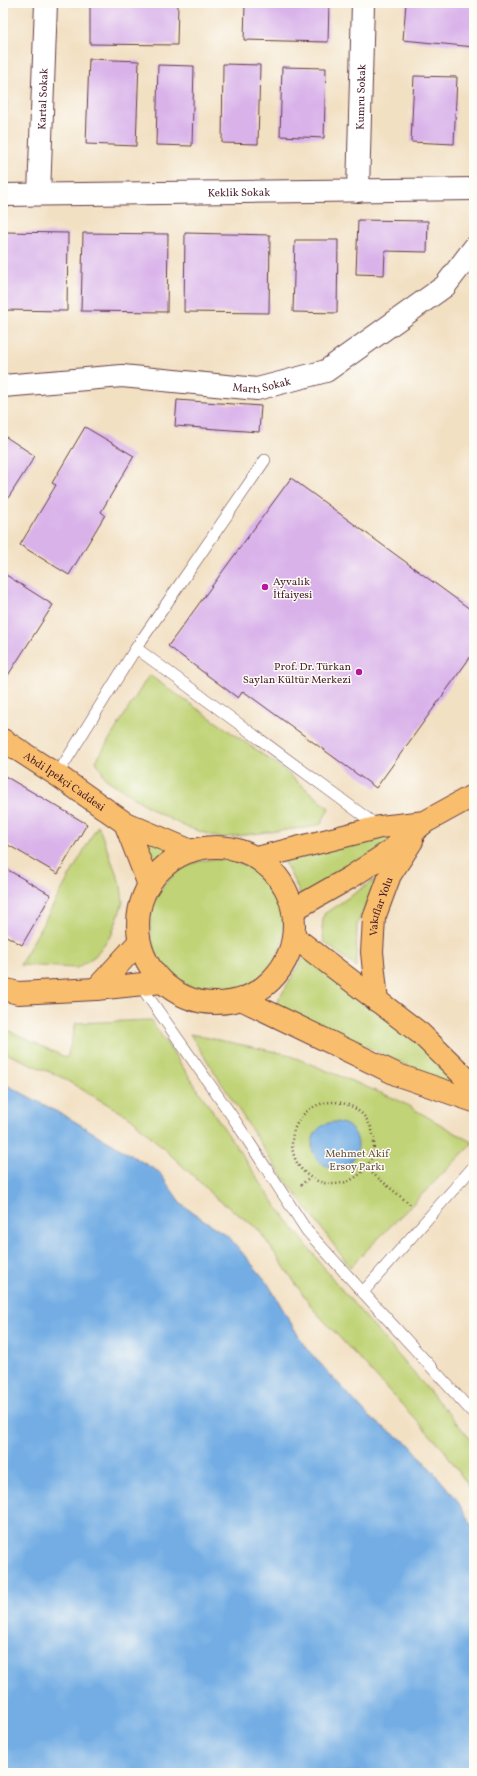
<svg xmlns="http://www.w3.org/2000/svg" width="477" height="1776" font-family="Vollkorn,serif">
  <rect width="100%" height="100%" fill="#fdfcf7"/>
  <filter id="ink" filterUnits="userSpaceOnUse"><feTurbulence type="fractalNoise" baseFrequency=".025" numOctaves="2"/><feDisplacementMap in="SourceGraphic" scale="8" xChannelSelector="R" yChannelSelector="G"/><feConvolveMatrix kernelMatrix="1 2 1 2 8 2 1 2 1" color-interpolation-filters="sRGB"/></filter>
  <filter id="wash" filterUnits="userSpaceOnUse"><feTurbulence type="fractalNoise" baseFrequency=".012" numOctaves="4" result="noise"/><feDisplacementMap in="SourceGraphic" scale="16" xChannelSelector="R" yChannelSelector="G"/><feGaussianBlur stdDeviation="0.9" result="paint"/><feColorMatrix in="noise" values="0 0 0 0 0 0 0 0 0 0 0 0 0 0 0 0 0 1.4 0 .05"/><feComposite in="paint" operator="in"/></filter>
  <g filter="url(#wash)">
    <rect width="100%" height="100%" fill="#f2e0c3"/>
    <g fill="#c0d376" stroke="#857950">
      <path d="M149,675L275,763L329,808L321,824L310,827L220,838L184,826L156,812L106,779L96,761Z"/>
      <path d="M98,825L121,886L123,902L112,934L95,956L77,968L20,965Z"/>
      <path d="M131,831L169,847L150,865Z"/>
      <path d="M404,832L303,899L284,861Z"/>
      <circle cx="217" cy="926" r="67"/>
      <path d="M379,877L357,925L356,967L324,942L322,928L324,914Z"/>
      <path d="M306,953L428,1052L473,1096L348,1038L273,1009Z"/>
      <path d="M151,1020L279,1210L336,1283L474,1443V1494L444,1450L313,1309L258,1229L212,1195L205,1187L131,1118L59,1076L3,1052V1028L67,1058L76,1023Z"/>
      <path d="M190,1034L286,1054L398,1100L473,1143L350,1267L271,1160Z"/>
    </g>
    <g fill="#73ade4" stroke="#5e6688">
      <path d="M3,1083L69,1118L159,1172L182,1205L229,1237L267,1282L305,1347L370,1418L410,1445L455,1497L474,1529V1773H3Z"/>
      <circle cx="335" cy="1145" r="23"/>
    </g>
    <g id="blocks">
      <g fill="#d9b2ea">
        <path d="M90,3H178L177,45L90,44Z"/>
        <path d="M245,3H329L328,42L244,40Z"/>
        <path d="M406,3H474V47L403,40Z"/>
        <path d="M89,59L139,61L136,146L86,144Z"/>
        <path d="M223,64L260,65L258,144L222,143Z"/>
        <path d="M158,65L194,66L192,146L156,145Z"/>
        <path d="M282,67L326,68L324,138L280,136Z"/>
        <path d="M3,76H7L6,152H3Z"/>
        <path d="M414,76L457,77L454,144L411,142Z"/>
        <path d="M358,220L428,221L427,252L385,251L384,275L356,274Z"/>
        <path d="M3,232L68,233L67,311L3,310Z"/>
        <path d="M83,233L168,234L167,312L81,311Z"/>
        <path d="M185,233L270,235L269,313L184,312Z"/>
        <path d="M295,240H338L337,313L293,312Z"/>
        <path d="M177,400L261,406L259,432L175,426Z"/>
        <path d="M85,427L134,456L101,512L105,515L69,575L20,545L56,485L52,483Z"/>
        <path d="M3,435L35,456L3,506Z"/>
        <path d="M291,478L474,612V652L376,788L243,691L238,698L168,646Z"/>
        <path d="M3,573L53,605L3,683Z"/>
        <path d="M3,775L87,824L58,874L3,842Z"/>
        <path d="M3,867L51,895L22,945L3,934Z"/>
      </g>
    </g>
  </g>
  <g filter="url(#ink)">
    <use href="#blocks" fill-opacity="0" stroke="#633c42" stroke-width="1"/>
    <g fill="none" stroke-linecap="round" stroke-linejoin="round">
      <g stroke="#633c42" stroke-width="12">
        <g id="lane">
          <path d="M136,648L265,460"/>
          <path d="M57,775L136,648L379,827"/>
          <path d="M140,985L232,1116L307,1231L474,1414"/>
          <path d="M363,1292L474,1166"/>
        </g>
      </g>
      <g stroke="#633c42" stroke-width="24">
        <g id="street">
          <path id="s1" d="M358,191L363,3"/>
          <path id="s2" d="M39,194L46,3"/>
          <path id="s3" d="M3,195L474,189"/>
          <path id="s4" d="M3,386L122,376L257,389L326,371L445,286L474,248"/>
        </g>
      </g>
      <g stroke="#633c42" stroke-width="24">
        <g id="primary">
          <path id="s5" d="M3,740L57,775L125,823"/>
          <circle cx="216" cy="925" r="78"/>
          <path d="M257,858L380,827L425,822"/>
          <path d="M149,885L125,823L191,851"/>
          <path d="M293,910L351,877L389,852L425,822L474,795"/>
          <path d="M294,937L421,1034L474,1086"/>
          <path d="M3,989L18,993L96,989L162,982"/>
          <path d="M96,989L139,942"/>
          <path d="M243,1000L398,1075L474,1101"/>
          <path id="s6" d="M377,1001L372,952L374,918L390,875L412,841"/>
        </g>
      </g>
      <g stroke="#633c42" stroke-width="2.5" stroke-dasharray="1 3" stroke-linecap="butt">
        <circle cx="333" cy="1143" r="41"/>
        <path d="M366,1168L412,1206"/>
        <path d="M301,1185L310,1177"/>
      </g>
      <use href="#lane" stroke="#fff" stroke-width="11"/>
      <use href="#street" stroke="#fff" stroke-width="22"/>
      <use href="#primary" stroke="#f9be6d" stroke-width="22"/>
    </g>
  </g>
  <g fill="#b5179e" stroke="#fdfcf7" stroke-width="1.5">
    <circle cx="265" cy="587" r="4"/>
    <circle cx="359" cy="672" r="4"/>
  </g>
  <g text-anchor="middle" stroke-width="3" stroke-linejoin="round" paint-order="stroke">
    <g font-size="11" fill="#4a1f2b" stroke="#fdfcf7">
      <text dy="4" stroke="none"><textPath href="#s1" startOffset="94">Kumru Sokak</textPath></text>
      <text dy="4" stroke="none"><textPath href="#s2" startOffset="95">Kartal Sokak</textPath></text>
      <text dy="4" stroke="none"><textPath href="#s3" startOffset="236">Keklik Sokak</textPath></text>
      <text dy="4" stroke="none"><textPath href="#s4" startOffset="260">Martı Sokak</textPath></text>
      <text dy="4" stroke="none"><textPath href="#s5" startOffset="74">Abdi İpekçi Caddesi</textPath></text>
      <text dy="4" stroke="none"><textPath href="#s6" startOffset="96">Vakıflar Yolu</textPath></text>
    </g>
    <g font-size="11" fill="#4a1f2b" stroke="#fdfcf7" text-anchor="start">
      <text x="273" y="585">Ayvalık<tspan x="273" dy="13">İtfaiyesi</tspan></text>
      <text x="351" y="670" text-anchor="end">Prof. Dr. Türkan<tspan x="351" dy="13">Saylan Kültür Merkezi</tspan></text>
    </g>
    <g font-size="11" fill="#6d5542" stroke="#fdfcf7">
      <text x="357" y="1157">Mehmet Akif<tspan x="357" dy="13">Ersoy Parkı</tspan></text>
    </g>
  </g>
  <rect width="477" height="1776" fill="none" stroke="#fdfcf7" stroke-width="16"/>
</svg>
